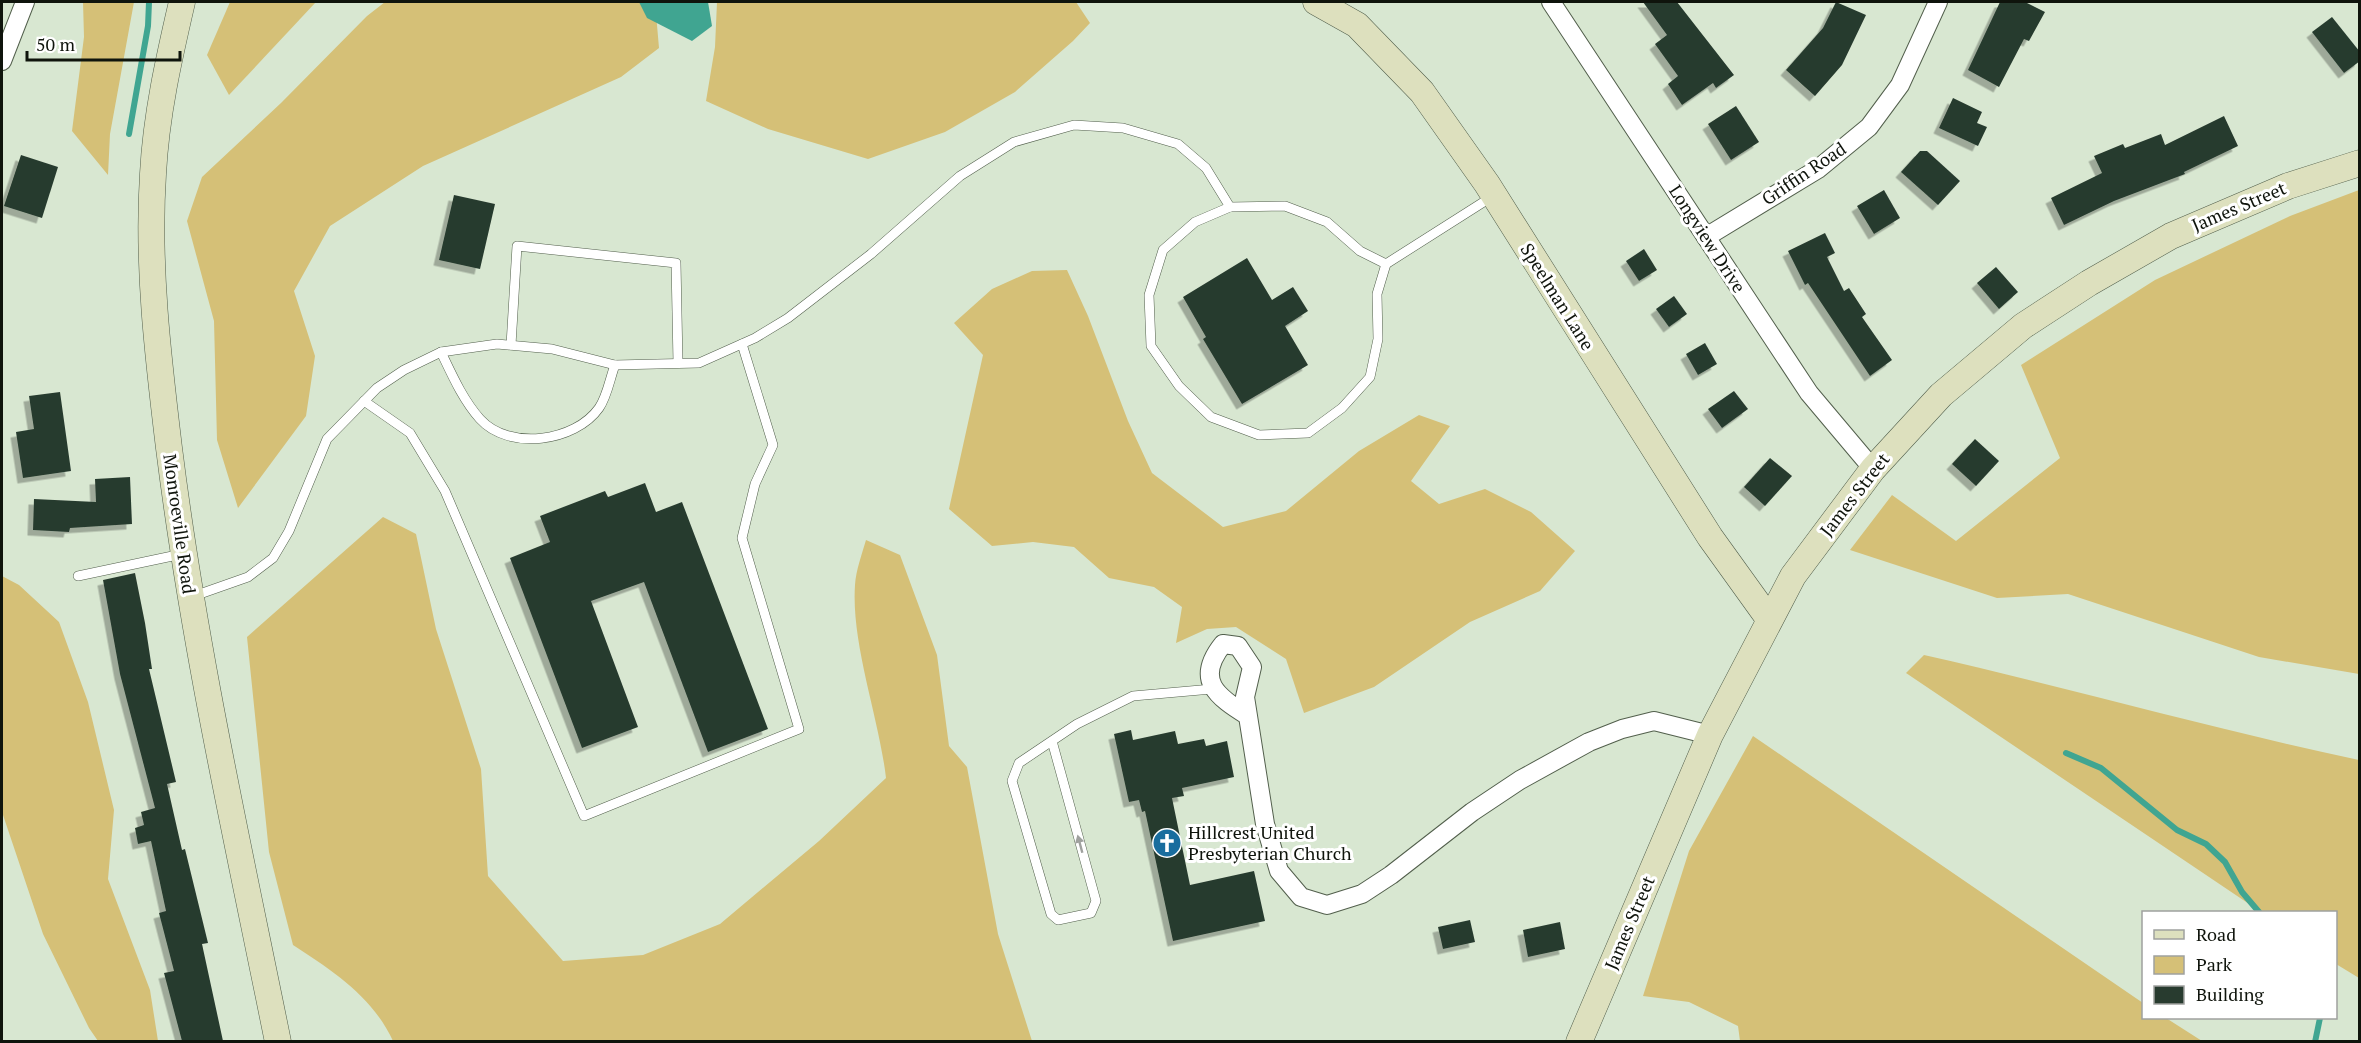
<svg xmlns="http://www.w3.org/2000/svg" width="2361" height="1043" font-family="'PT Serif',serif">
  <defs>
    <filter id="shadow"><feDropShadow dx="-5.5" dy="5.5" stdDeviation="0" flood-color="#0004"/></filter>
  </defs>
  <rect width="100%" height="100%" fill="#d8e7d1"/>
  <g fill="#d5c077">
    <path d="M83,2H134L110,134L108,175L72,131L84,37Z"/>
    <path d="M230,2H316L229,95L207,55Z"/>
    <path d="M385,2H655L659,48L621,77L423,166L330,226L294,291L315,356L306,416L238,508L217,440L214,321L187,221L202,177L281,103L367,16Z"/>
    <path d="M717,2H1076L1090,23L1073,41L1015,92L945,132L868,159L768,129L706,101L715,47Z"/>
    <path d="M2359,190V674L2259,657L2068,594L1997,598L1850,550L1892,495L1956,541L2060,458L2021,365L2155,280L2290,216Z"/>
    <path d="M1067,270L1088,316L1128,421L1152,473L1223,527L1286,511L1359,451L1419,415L1450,426L1411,481L1439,504L1485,489L1531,512L1575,551L1540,591L1470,622L1374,687L1304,713L1286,659L1236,627L1207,629L1176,643L1182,607L1154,587L1109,578L1074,547L1033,542L992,546L949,509L983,355L954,323L992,289L1032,271Z"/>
    <path d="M383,517L416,534L436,629L481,769L488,876L563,961L643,955L720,924L819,841L886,778C879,717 851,644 855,585C856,570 862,554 866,540L900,555L937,655L949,746L967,767L998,934L1032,1041H393C372,996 333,971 293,945L269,852L247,637Z"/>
    <path d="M2,576L19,585L59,622L88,702L114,810L108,879L150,990L158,1041H98L89,1028L43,934L2,812Z"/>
    <path d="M1924,655C2070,688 2213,729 2359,760V978L2336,964V912H2261L1906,673Z"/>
    <path d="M1753,736L2143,1003L2144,1018H2166L2202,1041H1740L1738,1026L1689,1002L1643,996L1689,851Z"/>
  </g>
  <path fill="#40a591" d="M639,2H708L712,26L692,41L647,18Z"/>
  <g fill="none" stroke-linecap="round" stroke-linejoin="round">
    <g stroke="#40a591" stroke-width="6">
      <path d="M129,134L148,26L149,2"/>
      <path d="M2066,753L2101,768L2177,830L2206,844L2225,862L2242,892L2259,912"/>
      <path d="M2315,1042L2320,1018"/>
    </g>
  </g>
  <g fill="#283b2f" filter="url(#shadow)">
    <path d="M1643,2H1677L1734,75L1716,88L1713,83L1682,105L1668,84L1678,76L1655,44L1667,35Z"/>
    <path d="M1836,2L1866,15L1842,65L1815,96L1786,70L1823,28Z"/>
    <path d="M2000,2H2025L2045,12L2029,41L2024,39L1999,87L1968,70Z"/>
    <path d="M2332,17L2360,52V61L2344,73L2312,32Z"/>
    <path d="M1953,98L1982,112L1977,123L1987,127L1978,146L1939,128Z"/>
    <path d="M1736,106L1759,142L1731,160L1708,124Z"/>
    <path d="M2224,116L2238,146L2184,172L2185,174L2114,201L2064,225L2051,198L2102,173L2094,156L2123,144L2125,148L2161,134L2165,145Z"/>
    <path d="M1920,151H1927L1960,181L1938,205L1901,172Z"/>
    <path d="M21,155L58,167L42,218L4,206Z"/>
    <path d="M1884,190L1900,218L1874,234L1857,206Z"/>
    <path d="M454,195L495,204L480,269L439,260Z"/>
    <path d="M1825,233L1835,253L1827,257L1844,291L1849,288L1866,314L1862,317L1892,360L1870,376L1808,283L1805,285L1788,251Z"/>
    <path d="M1644,249L1657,270L1639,281L1626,261Z"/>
    <path d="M1247,258L1272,300L1293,287L1308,311L1285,326L1308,365L1242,404L1203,339L1206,337L1183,297Z"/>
    <path d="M1996,267L2018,292L1999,309L1977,283Z"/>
    <path d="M1674,296L1687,314L1669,327L1656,309Z"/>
    <path d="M1705,343L1717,364L1698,375L1686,354Z"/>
    <path d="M1734,391L1748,409L1722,428L1708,409Z"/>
    <path d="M60,392L71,471L23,478L16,432L34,429L29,396Z"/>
    <path d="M1975,439L1999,461L1976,486L1952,464Z"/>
    <path d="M1770,458L1792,476L1765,506L1744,487Z"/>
    <path d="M130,477L132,524L70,528L69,532L33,530L34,499L96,502L95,479Z"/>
    <path d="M645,483L656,512L682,502L768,729L708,752L644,582L591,601L638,727L582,748L510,558L550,542L540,516L605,491L608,497Z"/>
    <path d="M135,573L145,623L152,669H149L176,782L167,784L182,850L185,849L208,943L202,944L223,1041H182L164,973L174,971L159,913L166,911L151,841L138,844L135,828L144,825L141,812L155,808L120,674L103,580Z"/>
    <path d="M1131,730L1133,740L1175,731L1178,744L1204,739L1206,746L1227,741L1234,777L1182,788L1184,796L1172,798L1190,885L1254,871L1265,921L1173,941L1145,811L1142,812L1139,800L1129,802L1114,734Z"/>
    <path d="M1470,920L1475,942L1443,949L1438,927Z"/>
    <path d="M1560,922L1565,949L1528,957L1523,930Z"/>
  </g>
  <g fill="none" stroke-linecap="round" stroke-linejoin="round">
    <g stroke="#525f4c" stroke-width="10">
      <g id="lane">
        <path d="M1230,207L1195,222L1163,250L1149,295L1151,346L1179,386L1211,417L1259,435L1308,433L1342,408L1370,377L1378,339L1377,294L1386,264"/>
        <path d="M511,345L517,246L676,263L678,363"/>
        <path d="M441,352C452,375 463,400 480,419C509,451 575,442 599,408C607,397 610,378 615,365"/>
        <path d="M364,401L410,433L445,491L584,816L799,729L742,538L755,484L773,445L742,344"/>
        <path d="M78,576L182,554"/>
        <path d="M194,596L248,577L273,558L289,531L327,439L377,388L404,370L441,352L497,344L552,349L615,365L699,363L755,338L788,318L871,254L960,176L1014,142L1074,125L1123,128L1178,144L1206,168L1230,207L1285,206L1327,222L1360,251L1386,264L1493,196"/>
        <path d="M1052,741L1096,901L1091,913L1058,920L1051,914L1012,781L1019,763L1077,724L1133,696L1212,689"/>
      </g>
    </g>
    <g stroke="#525f4c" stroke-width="20">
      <g id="street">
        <path d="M1551,2L1809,393L1873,469"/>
        <path d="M2,61L25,2"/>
        <path d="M1706,237L1818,169L1869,127L1900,85L1938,2"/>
        <path d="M1248,716C1217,697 1194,680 1223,644L1238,646L1252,667L1245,697L1265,824L1279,871L1301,897L1327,905L1362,894L1391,875L1472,812L1520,780L1589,742L1622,729L1654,721L1710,735"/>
      </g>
    </g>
    <g stroke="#525f4c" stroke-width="27">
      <g id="secondary">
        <path d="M182,2C169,58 156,115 153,174C147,265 158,357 169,448C194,648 238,844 278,1042"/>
        <path d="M1316,2L1357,25L1422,92L1487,184L1710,537L1769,619"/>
        <path d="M1579,1042L1710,735L1793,576L1873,469L1941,395L2023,326L2089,283L2171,236L2288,186L2360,163"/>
      </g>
    </g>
    <use href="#lane" stroke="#fff" stroke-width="9"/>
    <use href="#street" stroke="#fff" stroke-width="18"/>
    <use href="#secondary" stroke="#dde0be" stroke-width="26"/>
  </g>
  <defs><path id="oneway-solid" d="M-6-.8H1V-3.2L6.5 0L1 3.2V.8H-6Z" transform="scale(1.5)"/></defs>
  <use fill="#9fa19e" href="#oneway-solid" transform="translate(1080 844) rotate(-105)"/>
  <defs>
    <g id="church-disc" transform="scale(1.5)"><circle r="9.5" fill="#196d9e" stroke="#fff"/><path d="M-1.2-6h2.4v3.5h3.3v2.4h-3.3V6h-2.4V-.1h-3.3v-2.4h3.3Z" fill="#fff"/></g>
  </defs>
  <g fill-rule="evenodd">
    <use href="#church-disc" x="1167" y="843"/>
  </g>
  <g text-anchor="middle" stroke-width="6" stroke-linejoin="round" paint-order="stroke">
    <g font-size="18" fill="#0f140c" stroke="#fff">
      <text transform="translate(1804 174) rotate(-34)" y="6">Griffin Road</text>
      <text transform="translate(2239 207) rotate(-23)" y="6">James Street</text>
      <text transform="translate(1707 239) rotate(57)" y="6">Longview Drive</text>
      <text transform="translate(1557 297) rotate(58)" y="6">Speelman Lane</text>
      <text transform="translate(1855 495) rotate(-52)" y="6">James Street</text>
      <text transform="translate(179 524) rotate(82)" y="6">Monroeville Road</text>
      <text transform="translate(1630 923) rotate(-67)" y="6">James Street</text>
    </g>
    <g font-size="18" fill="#0f140c" stroke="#fff" text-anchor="start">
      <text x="1188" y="839">Hillcrest United<tspan x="1188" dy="21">Presbyterian Church</tspan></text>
    </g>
  </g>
  <rect width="2361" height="1043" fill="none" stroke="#0f140c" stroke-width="6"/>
  <rect x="2142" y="911" width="195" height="108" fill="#ffffff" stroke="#9fa19e" stroke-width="1.5"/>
  <rect x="2154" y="930" width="30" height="9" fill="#dde0be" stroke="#9fa19e" stroke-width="1.5"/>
  <text x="2196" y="941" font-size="18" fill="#0f140c">Road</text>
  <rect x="2154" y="956" width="30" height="18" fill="#d5c077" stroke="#9fa19e" stroke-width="1.5"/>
  <text x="2196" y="971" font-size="18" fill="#0f140c">Park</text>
  <rect x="2154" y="986" width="30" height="18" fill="#283b2f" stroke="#9fa19e" stroke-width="1.5"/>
  <text x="2196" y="1001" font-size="18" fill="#0f140c">Building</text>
  <path d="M27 51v9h153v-9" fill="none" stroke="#0f140c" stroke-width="3"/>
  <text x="36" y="51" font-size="18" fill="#0f140c" stroke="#ffffff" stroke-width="4.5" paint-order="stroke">50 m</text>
</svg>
